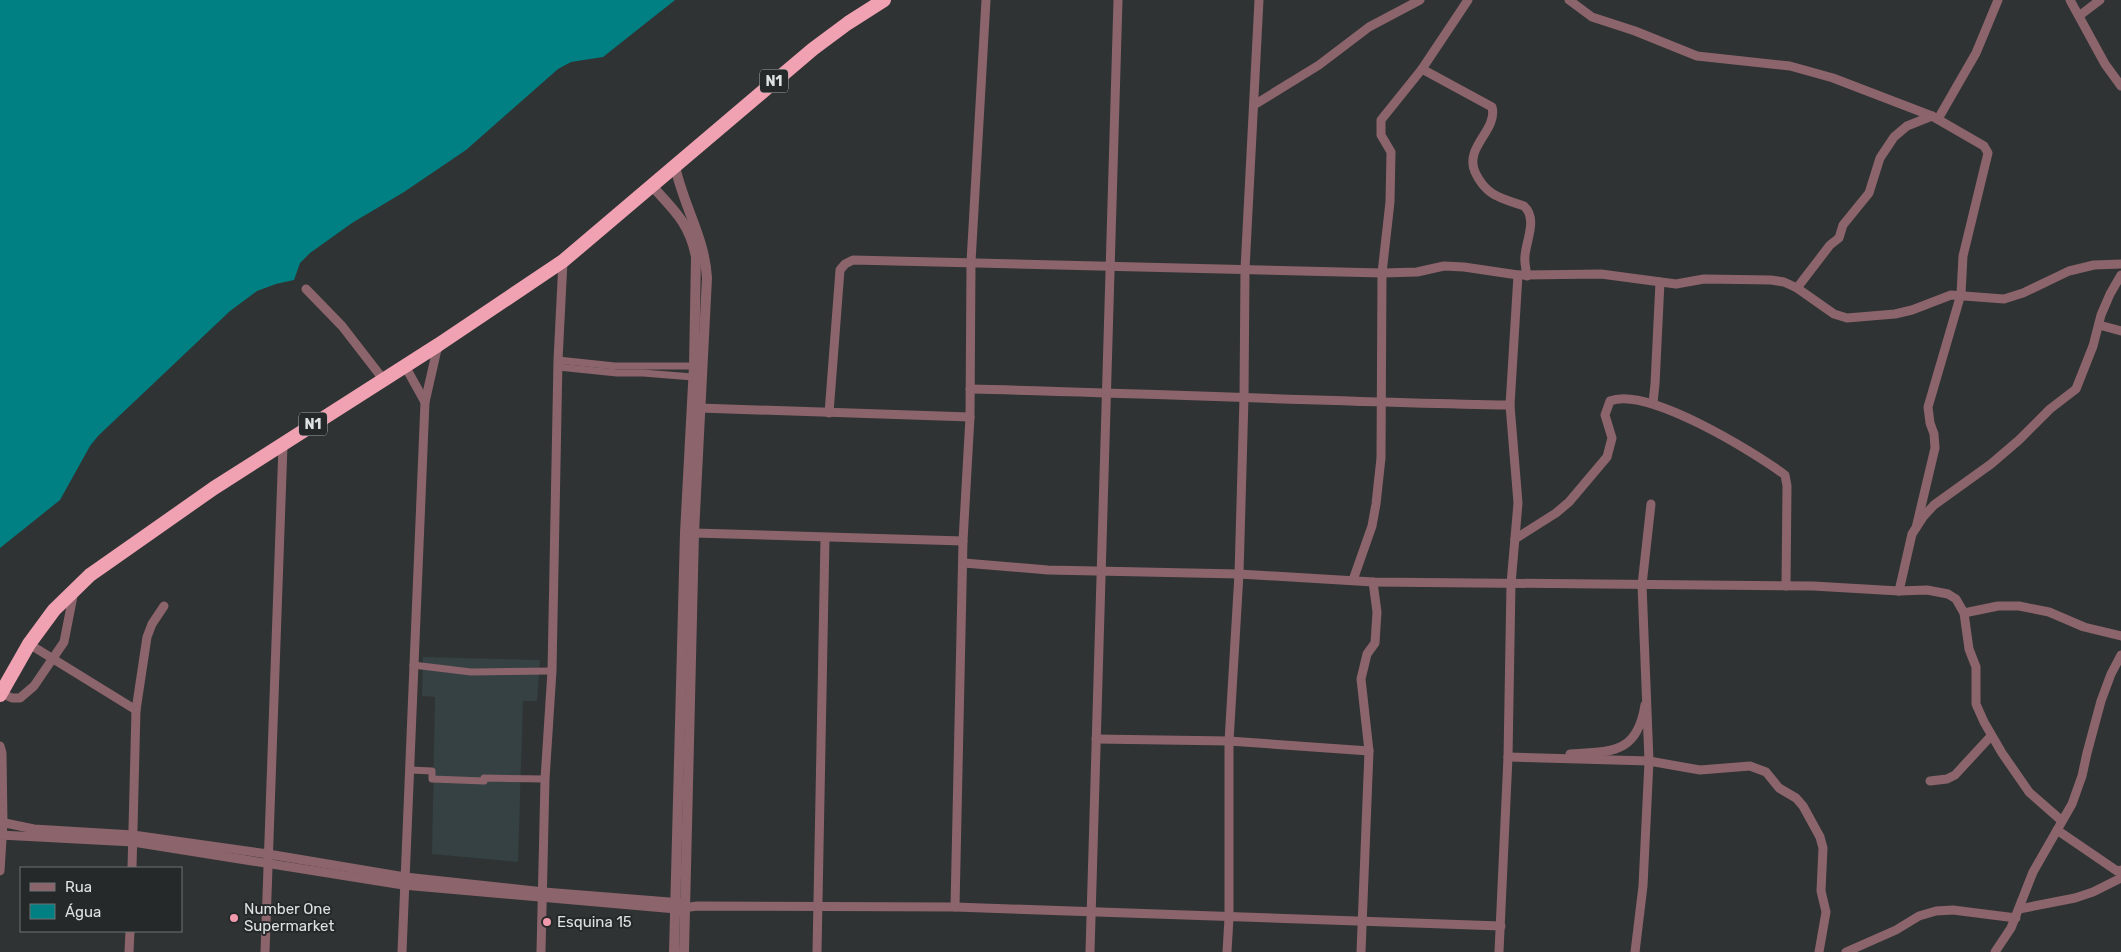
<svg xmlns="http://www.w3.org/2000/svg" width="2121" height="952" font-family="Rubik,sans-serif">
  <rect width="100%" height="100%" fill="#2f3333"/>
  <path fill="#354142" d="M423,657L540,660L537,701H523L518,862L432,854L435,697L422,696Z"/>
  <path fill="#008083" d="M0,0H675L603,57L571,62L558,69L466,150L404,192L352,223L310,253L300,263L294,280L276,284L257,291L230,311L98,436L90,446L60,500L0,548Z"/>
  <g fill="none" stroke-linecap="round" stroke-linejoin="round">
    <g stroke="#8c646c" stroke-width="7">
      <path d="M558,360L615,366H694"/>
      <path d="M558,367L617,373H643L693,377"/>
      <path d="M413,665L471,672L552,671"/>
      <path d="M411,770L432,771V779L484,781V778L545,779"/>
    </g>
    <g stroke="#8c646c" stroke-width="9">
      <path d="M1569,0L1592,17L1635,31L1697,56L1790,66L1833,78L1932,116L1984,146L1988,153L1963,256L1961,294L1928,407L1930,423L1934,434L1935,448L1916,528"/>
      <path d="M2070,0L2105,64L2121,86"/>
      <path d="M2079,16L2100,0"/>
      <path d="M1422,69L1492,107C1498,130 1464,147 1475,172C1486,196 1501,198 1524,206C1538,219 1526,240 1525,256C1524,262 1526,269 1527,276"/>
      <path d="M1254,105L1319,65L1369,27L1420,0"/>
      <path d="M1938,119L1976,53L1998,0"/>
      <path d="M1797,288L1830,245L1839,238L1843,225L1869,193L1880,158L1894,137L1907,126L1932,116"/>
      <path d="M306,289L342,326L383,379"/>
      <path d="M2099,325L2121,331"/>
      <path d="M405,366L425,402"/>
      <path d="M970,389C1150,393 1330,402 1510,405"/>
      <path d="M1653,403L1655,384L1660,282"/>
      <path d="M699,408L970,417"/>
      <path d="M829,413L840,270L845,264L853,260L1382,273L1417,272L1444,266L1464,267L1518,275L1601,274L1676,284L1704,279L1771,280L1784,282L1797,288L1834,314L1847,318L1895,314L1912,310L1951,295L2004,299L2023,293L2069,271L2094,265L2121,264"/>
      <path d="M694,533L963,541"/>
      <path d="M1515,539L1556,513L1569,502L1607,457L1612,438L1605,415L1610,401C1647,386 1754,452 1785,475L1787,486L1786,586"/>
      <path d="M964,563L1048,570L1239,574L1373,582L1813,586L1899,591L1927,590L1948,594L1956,599L1964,613L1969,649L1976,667V704L1984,722L2002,753L2029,792L2062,821"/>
      <path d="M1353,580L1372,526L1376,504L1381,458L1382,273L1390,202L1391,152L1381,135V120L1422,69L1468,0"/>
      <path d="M1899,591L1912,534L1923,517L1934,505L1991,464L2019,440L2050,409L2076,389L2093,346L2101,315L2110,294L2121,275"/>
      <path d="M1964,613L1998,606H2019L2049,612L2084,627L2121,636"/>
      <path d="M29,644L136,710"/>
      <path d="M1,693L12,698H20L34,686L64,642L74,591"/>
      <path d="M1096,739L1229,741L1369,751"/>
      <path d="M0,746L2,753L3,823L0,871"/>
      <path d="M1570,754C1611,751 1637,755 1645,705"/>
      <path d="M1508,757L1649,761L1642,585L1651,504"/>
      <path d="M1930,781L1947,779L1955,775L1991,736"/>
      <path d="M0,822L34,829L133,835L268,854L405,877L544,892L682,903"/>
      <path d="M2057,830L2117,871L2121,870"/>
      <path d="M0,835L133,842L403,885L676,909L697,906L955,907L1501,926"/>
      <path d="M132,868L136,710L147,637L152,624L164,606"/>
      <path d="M955,907L963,541L970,417L971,262L986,0"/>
      <path d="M2019,909L2075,898L2093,892L2121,878"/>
      <path d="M129,952L130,931"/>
      <path d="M265,952L283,445"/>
      <path d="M402,952L425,402L438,345"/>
      <path d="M541,952L545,779L552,671L558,360L563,261"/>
      <path d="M817,952L825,538"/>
      <path d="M1090,952L1118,0"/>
      <path d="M1227,952L1229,918V741L1239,574L1244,398L1245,269L1259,0"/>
      <path d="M1361,952L1369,751L1361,679L1367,654L1375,643L1377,612L1373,582"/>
      <path d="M1499,952L1508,757L1511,584L1518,503L1510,405L1518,275"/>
      <path d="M1635,952L1643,886L1649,761L1700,770L1750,766L1766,772L1779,788L1796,798L1803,806L1820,837L1823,848L1821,891L1826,912L1819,952"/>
      <path d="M1846,952L1896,930L1919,916L1936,911L1953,910L2016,918"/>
      <path d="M1995,952L2011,928L2033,872L2072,804L2082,776L2087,753L2101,701L2111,674L2121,655"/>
    </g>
    <g stroke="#8c646c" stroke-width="10">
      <path d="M675,166C683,205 705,238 707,278L694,533L684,952"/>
      <path d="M652,186C674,210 690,224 696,257L694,366L685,533L674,952"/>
    </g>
    <path stroke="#f0a1b2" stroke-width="14" d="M0,695L29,644L54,610L90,575L214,488L438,345L563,261L813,49L848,23L884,0"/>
  </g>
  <g fill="#f29aad" stroke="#252929" stroke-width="2">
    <circle cx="234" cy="918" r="5"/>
    <circle cx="547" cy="922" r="5"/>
  </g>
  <g text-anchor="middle" stroke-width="4" stroke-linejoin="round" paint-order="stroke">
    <g fill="#252929" stroke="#a7aaaa" stroke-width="1">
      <rect x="760" y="69.5" width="28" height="23" rx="4"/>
      <rect x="299" y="412.5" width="28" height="23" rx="4"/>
    </g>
    <g font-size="14" font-weight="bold" fill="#dfe2e2">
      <text x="774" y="86">N1</text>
      <text x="313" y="429">N1</text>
    </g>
    <g font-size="15" fill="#dfe2e2" stroke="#252929" text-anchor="start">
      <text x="244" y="914">Number One<tspan x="244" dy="17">Supermarket</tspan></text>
      <text x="557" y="927">Esquina 15</text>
    </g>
  </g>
  <rect x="20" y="867" width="162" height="65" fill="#252929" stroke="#6f7373"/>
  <rect x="30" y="883" width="25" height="8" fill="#8c646c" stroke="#6f7373"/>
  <text x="65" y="892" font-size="15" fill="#dfe2e2">Rua</text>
  <rect x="30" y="904" width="25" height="15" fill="#008083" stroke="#6f7373"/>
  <text x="65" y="917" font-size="15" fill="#dfe2e2">Água</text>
</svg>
